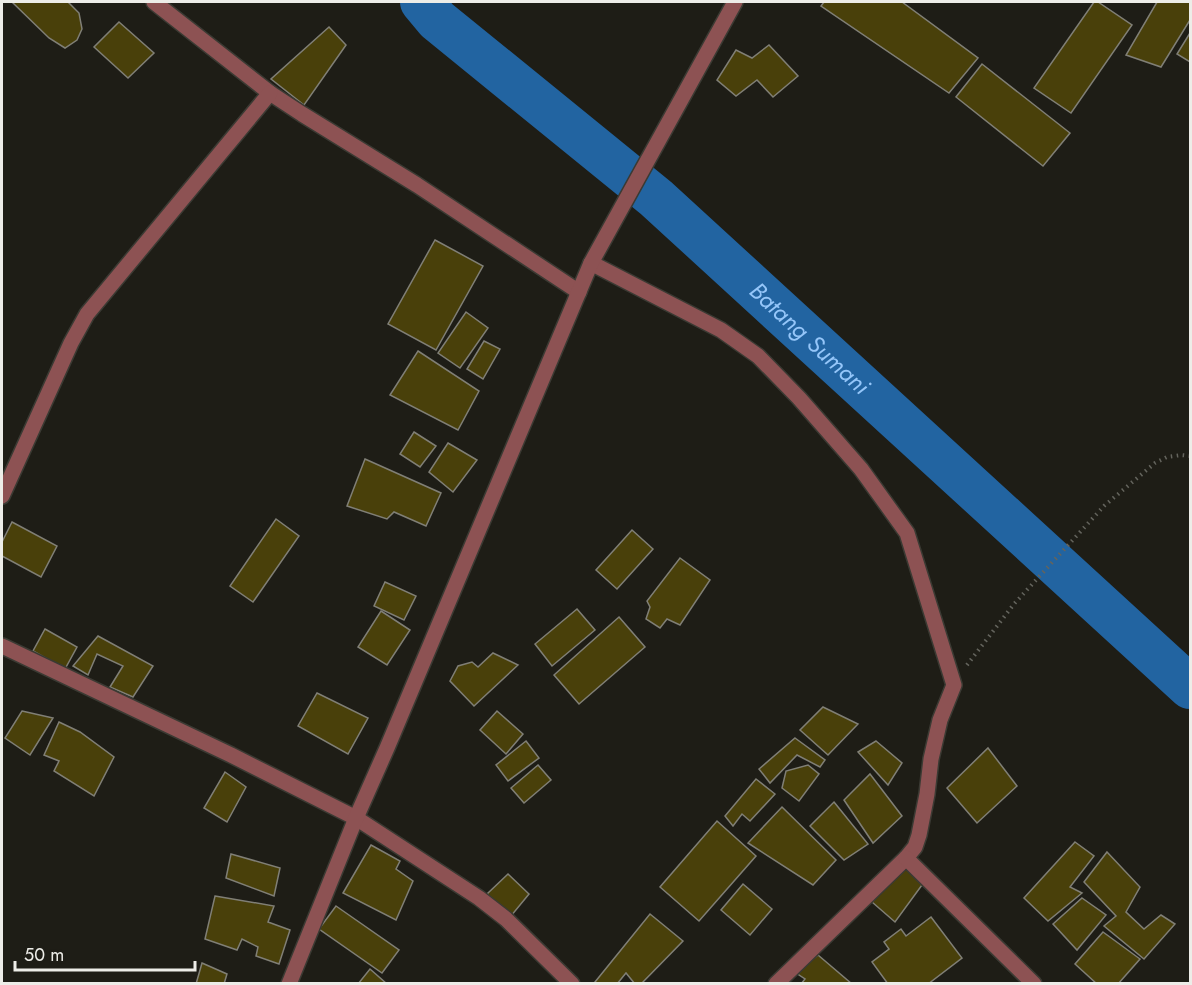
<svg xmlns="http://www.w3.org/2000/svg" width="1192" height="985" font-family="Jost,sans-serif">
  <rect width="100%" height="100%" fill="#1e1d16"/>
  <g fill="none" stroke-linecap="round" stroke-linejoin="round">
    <path stroke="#2264a1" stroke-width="44" id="s1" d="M422,2L437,20L656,198L1190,687"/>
  </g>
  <g fill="#49400a" stroke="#807f76" stroke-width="1.5">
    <path d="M12,2H68L79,13L82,29L77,40L65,48L49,38Z"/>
    <path d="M824,2H902L978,58L949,93L821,6Z"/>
    <path d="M1094,2H1098L1132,25L1071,113L1034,88Z"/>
    <path d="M1157,2H1190V20L1161,67L1126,55Z"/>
    <path d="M119,22L154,53L128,78L94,47Z"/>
    <path d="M329,27L346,45L304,105L271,79Z"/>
    <path d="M1190,33V62L1177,54Z"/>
    <path d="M769,45L798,76L773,97L757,80L736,96L717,80L736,50L752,58Z"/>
    <path d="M982,64L1070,133L1043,166L956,97Z"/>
    <path d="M435,240L483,266L436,350L388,324Z"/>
    <path d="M466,312L488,328L460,368L438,353Z"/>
    <path d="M484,341L500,349L483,379L467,369Z"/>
    <path d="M418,351L479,391L458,430L390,395Z"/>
    <path d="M414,432L436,446L420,467L400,454Z"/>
    <path d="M448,443L477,460L453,492L429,472Z"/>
    <path d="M365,459L441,493L426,526L394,512L387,519L347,506Z"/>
    <path d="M276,519L299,536L253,602L230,586Z"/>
    <path d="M12,522L57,546L41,577L2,556V542Z"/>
    <path d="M632,530L653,549L617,589L596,570Z"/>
    <path d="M680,558L710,580L680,625L667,619L660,628L646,619L650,607L647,601Z"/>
    <path d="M385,582L416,596L404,620L374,606Z"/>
    <path d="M577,609L595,630L552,666L535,644Z"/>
    <path d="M381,611L410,630L387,665L358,647Z"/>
    <path d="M619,617L645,647L579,704L554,675Z"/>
    <path d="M45,629L77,647L65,669L33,651Z"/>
    <path d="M98,636L153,666L133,697L110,687L123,666L97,654L88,675L73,666Z"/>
    <path d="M493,653L518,665L474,706L450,681L458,666L472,662L478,667Z"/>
    <path d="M317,693L368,718L348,754L298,726Z"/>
    <path d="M823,707L858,724L828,755L800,730Z"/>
    <path d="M22,711L53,718L30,755L5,738Z"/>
    <path d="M497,711L523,734L506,754L480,730Z"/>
    <path d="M59,722L80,732L114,757L94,796L54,771L59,761L44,755Z"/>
    <path d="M795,738L825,760L820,767L797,755L770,783L759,769Z"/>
    <path d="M526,741L539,758L508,781L496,765Z"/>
    <path d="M876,741L902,763L888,785L858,752Z"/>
    <path d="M988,748L1017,786L977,823L947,788Z"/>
    <path d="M538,765L551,780L524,803L511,788Z"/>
    <path d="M808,765L819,774L799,801L782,788L786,771Z"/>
    <path d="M225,772L246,787L227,822L204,808Z"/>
    <path d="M870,774L902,816L873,843L844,800Z"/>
    <path d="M756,779L775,794L750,821L742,814L733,826L725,816Z"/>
    <path d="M834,802L868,844L844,860L810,826Z"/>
    <path d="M782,807L836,860L813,885L748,843Z"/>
    <path d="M717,821L756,856L699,921L660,887Z"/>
    <path d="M1075,842L1094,856L1070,887L1082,893L1048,921L1024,898Z"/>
    <path d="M371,845L400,861L396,869L413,881L396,920L343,893Z"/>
    <path d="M1107,852L1140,887L1126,912L1144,929L1161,915L1175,924L1144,959L1104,926L1116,916L1084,882Z"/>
    <path d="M231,854L280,868L274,896L226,878Z"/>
    <path d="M906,866L922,885L895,922L872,902Z"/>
    <path d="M508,874L529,894L511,916L487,894Z"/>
    <path d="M743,884L772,909L750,935L721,910Z"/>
    <path d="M215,896L274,906L268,922L290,930L279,964L256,956L258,947L242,939L237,950L205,939Z"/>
    <path d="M1082,898L1106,915L1077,950L1053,924Z"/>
    <path d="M336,906L399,950L382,973L319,929Z"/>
    <path d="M650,914L683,941L641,984H635L626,973L617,984H597L595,982Z"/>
    <path d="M931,917L962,958L928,984H888L872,962L889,949L884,942L901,929L906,936Z"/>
    <path d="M1103,932L1140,959L1118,984H1097L1075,964Z"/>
    <path d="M818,955L852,984H801L805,979L796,973Z"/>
    <path d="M202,963L227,974L224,984H196Z"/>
    <path d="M370,969L387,984H358Z"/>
  </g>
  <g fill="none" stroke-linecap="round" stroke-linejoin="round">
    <g stroke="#3b3a33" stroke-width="18">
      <g id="street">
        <path d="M154,2L270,93L302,114L417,185L579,292"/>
        <path d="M591,263L721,330L758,356L799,398L861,469L907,533L954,685L940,720L931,759L927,794L919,835L915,847L906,858L776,984"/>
        <path d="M2,496L71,343L87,314L270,93"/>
        <path d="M2,646L231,755L356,818L479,898L506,919L572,984"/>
        <path d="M906,858L1034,984"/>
        <path d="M289,984L356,818L387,748L591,263L735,2"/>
      </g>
    </g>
    <path stroke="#64645d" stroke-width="4" stroke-dasharray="1.5 4.5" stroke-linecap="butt" d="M967,665L1014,604L1104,506L1155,463L1167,457L1181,455L1190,456"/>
    <use href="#street" stroke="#8d5253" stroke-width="15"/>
  </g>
  <g text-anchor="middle" stroke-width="5" stroke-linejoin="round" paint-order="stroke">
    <g font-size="24" font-style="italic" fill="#95c6f9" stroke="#1e1d16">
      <text dy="8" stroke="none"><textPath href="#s1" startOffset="514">Batang Sumani</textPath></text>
    </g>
  </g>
  <rect width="1192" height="985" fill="none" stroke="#edede8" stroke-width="6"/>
  <path d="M15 961v9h180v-9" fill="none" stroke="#edede8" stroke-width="3"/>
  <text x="24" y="961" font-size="18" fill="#edede8" stroke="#1e1d16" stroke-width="4.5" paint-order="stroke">50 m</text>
</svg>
